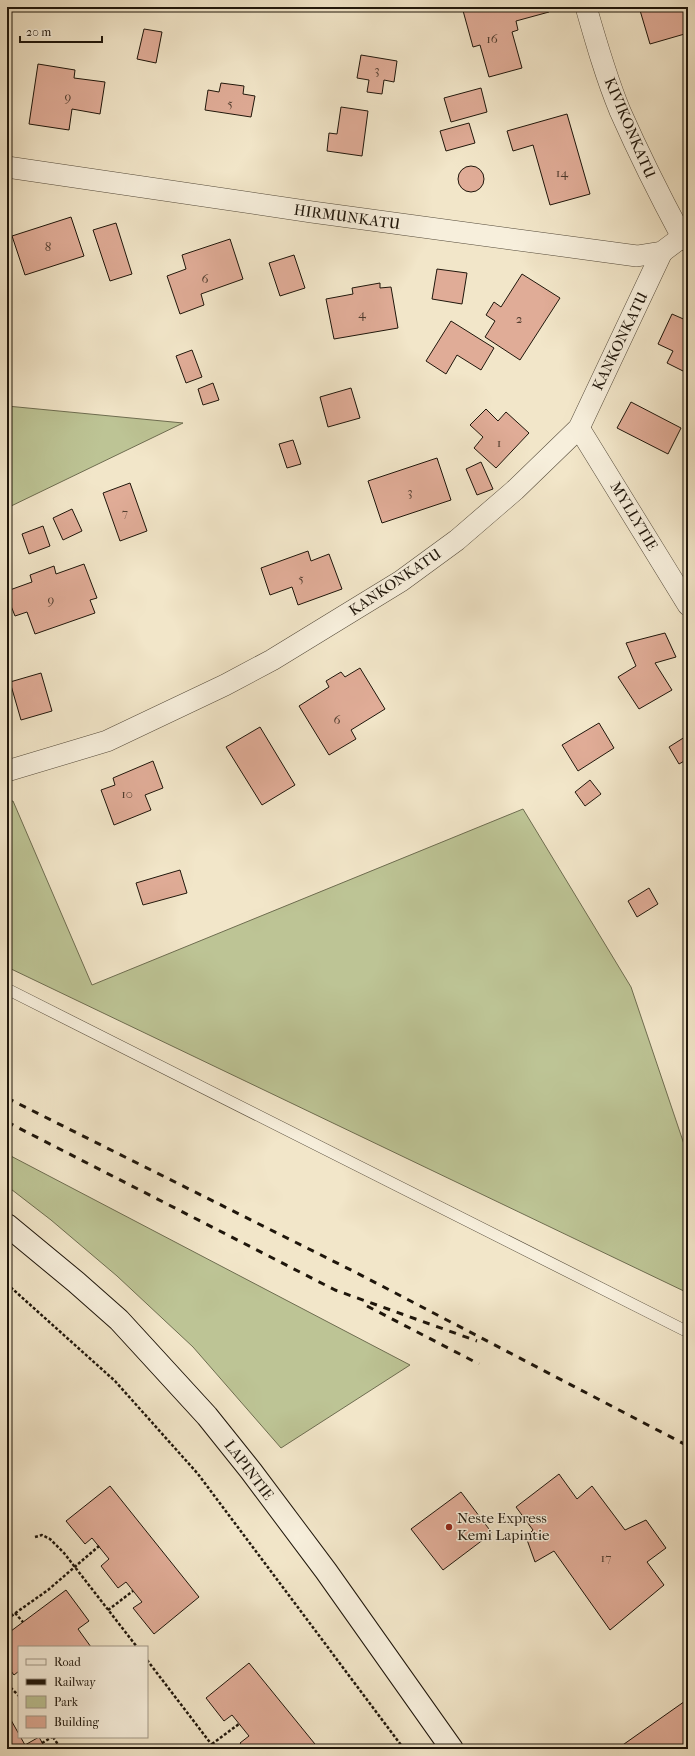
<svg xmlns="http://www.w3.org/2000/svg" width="695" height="1756" font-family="'IM FELL French Canon',serif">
  <rect width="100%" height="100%" fill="#f2e6c9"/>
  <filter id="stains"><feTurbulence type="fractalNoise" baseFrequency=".005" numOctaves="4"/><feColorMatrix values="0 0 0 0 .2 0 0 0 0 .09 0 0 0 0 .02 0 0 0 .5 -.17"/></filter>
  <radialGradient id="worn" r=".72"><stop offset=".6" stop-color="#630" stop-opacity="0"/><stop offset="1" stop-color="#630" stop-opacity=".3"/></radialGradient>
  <g fill="#bdc495" stroke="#6e6d50">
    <path d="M7,406L183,423L7,508Z"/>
    <path d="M13,801L92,985L523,809L631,987L688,1156V1293L7,967V802Z"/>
    <path d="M7,1154L410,1365L281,1448L193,1347L117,1276L51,1220L7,1186Z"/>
  </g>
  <g fill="#e0ac97" stroke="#1f160b">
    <path d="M462,7H547L549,12L516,21L518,30L512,32L522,68L489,77L480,45L473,47Z"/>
    <path d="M639,7H688V33L650,44Z"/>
    <path d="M144,29L162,32L156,63L137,59Z"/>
    <path d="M361,55L397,61L394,82L384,80L382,94L367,92L369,80L357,78Z"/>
    <path d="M38,64L75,70L74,78L105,82L100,114L72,109L69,130L29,124Z"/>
    <path d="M221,83L244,86L243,94L255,96L251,117L205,110L208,90L219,92Z"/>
    <path d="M481,88L487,112L451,122L444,98Z"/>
    <path d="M341,107L368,111L362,156L327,151L329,133L337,134Z"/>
    <path d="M567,114L590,194L550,205L533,145L513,151L507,131Z"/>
    <path d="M469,123L475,143L446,151L440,131Z"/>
    <circle cx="471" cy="179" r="13"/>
    <path d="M71,217L84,256L25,275L12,236Z"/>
    <path d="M116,223L132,274L110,281L93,230Z"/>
    <path d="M230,239L243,279L201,294L204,305L180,314L167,276L186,269L182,255Z"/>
    <path d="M294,255L305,288L280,296L269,263Z"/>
    <path d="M437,269L467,273L462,304L432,299Z"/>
    <path d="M522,274L560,298L520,360L485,337L495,321L486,315L494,302L501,307Z"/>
    <path d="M380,283V288L391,287L398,328L334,339L326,299L353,294L352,288Z"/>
    <path d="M672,314L688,321V360L683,371L667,363L673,351L658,344Z"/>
    <path d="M451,321L494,348L481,370L457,355L446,374L426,361Z"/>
    <path d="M192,350L202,377L186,383L176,356Z"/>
    <path d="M213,383L219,400L203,405L198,389Z"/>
    <path d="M351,388L360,418L328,427L320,397Z"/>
    <path d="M631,402L681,428L668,454L617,428Z"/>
    <path d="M486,409L498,421L506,412L529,433L496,468L474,448L483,437L470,425Z"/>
    <path d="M293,440L301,464L287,468L279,444Z"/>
    <path d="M437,458L451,500L382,523L368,481Z"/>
    <path d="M481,462L493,489L477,495L466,469Z"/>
    <path d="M130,483L147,531L120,541L103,493Z"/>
    <path d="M72,509L82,531L63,540L53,518Z"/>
    <path d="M43,526L50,546L29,554L22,534Z"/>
    <path d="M308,551L311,561L329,554L342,589L298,605L292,587L270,595L261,568Z"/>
    <path d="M84,564L97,598L90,600L95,613L35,634L27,612L15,616L7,596V591L32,582L30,575L54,566L56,574Z"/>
    <path d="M665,633L676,657L655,663L672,690L639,709L618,677L636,666L626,643Z"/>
    <path d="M360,668L385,709L351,730L356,739L329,755L299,706L329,687L326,681L341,672L345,677Z"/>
    <path d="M41,673L52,711L21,720L10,682Z"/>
    <path d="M599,723L614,748L578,771L562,745Z"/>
    <path d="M260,727L295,785L262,805L226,747Z"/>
    <path d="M688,735V763L686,760L679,764L669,747Z"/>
    <path d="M153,761L163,788L145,795L151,810L114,825L101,790L115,785L113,778Z"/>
    <path d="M590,780L601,794L585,806L575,792Z"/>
    <path d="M180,870L187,893L143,905L136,883Z"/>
    <path d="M649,888L658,904L637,917L628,901Z"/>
    <path d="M559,1474L577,1499L592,1486L625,1530L646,1520L666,1548L647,1562L664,1585L610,1630L554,1551L535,1562L526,1537L533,1530L516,1507Z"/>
    <path d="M110,1486L199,1597L154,1634L133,1608L142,1602L126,1582L118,1588L101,1566L109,1559L92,1538L85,1544L66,1521Z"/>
    <path d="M461,1492L492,1533L443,1570L411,1529Z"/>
    <path d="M66,1590L89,1621L78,1629L91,1647H19V1671L14,1675L7,1666V1634Z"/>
    <path d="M249,1663L319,1749H245L240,1743L249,1736L232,1715L224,1721L206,1698Z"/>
    <path d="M688,1699V1749H617Z"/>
    <path d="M11,1720L25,1745L39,1737L45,1748L7,1749V1722Z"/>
  </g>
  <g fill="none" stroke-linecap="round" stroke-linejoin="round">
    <g stroke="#544a3a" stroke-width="12">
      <path id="service" d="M7,989L688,1332"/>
    </g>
    <g stroke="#544a3a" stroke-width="22">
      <g id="minor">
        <path d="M586,7C596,42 606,77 620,111C639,154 660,196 682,237L688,241"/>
        <path d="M7,167L312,212L637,256L662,252L682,237"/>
        <path d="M579,428L688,605"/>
        <path d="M7,771L107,741L225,685L272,660L401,581L457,540L515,490L579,428L662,252"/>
      </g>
    </g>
    <g stroke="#1f160b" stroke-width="24">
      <path id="secondary" d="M7,1225L76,1282L119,1320L207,1416L251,1471L326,1571L452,1749"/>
    </g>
    <g stroke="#1f160b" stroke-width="2.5" stroke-dasharray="3 2" stroke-linecap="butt">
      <path d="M7,1284L115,1381L198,1474L404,1749"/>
      <path d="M35,1537L42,1535L50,1539L64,1553L137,1647"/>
      <path d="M108,1610L133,1591"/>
      <path d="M15,1613L23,1622"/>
      <path d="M7,1619L48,1590L99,1546"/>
      <path d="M147,1660L215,1749"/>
      <path d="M7,1684L19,1696"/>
      <path d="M53,1737L61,1749"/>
      <path d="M42,1743L52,1737"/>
      <path d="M212,1744L239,1724"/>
    </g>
    <use href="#service" stroke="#f7efdc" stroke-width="11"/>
    <use href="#minor" stroke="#f7efdc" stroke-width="21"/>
    <use href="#secondary" stroke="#f7efdc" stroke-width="22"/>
    <g stroke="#1f160b" stroke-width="3" stroke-dasharray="7 7" stroke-linecap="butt">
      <path d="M7,1098L357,1273L688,1446"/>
      <path d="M7,1122L335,1290L477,1341"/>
      <path d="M367,1306L479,1364"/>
    </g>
  </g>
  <circle fill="#8f2418" stroke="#f7efdc" stroke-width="1.5" cx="449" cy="1527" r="4"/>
  <g text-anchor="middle" stroke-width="3" stroke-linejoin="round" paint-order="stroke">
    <g font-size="13" fill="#4f3c2e">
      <text x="492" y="43">16</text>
      <text x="377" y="74">3</text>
      <text x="68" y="101">9</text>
      <text x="230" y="108">5</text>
      <text x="562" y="177">14</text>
      <text x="48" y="251">8</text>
      <text x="205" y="283">6</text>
      <text x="362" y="318">4</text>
      <text x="519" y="323">2</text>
      <text x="499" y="447">1</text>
      <text x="410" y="496">3</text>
      <text x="125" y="517">7</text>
      <text x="301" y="583">5</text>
      <text x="51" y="604">9</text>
      <text x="337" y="724">6</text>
      <text x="127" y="798">10</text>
      <text x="606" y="1562">17</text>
    </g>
    <g font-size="15" fill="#1f160b" stroke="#f7efdc">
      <text transform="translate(630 128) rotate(67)" y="5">KIVIKONKATU</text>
      <text transform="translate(347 217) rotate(8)" y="5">HIRMUNKATU</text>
      <text transform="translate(620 341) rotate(-64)" y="5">KANKONKATU</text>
      <text transform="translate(634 516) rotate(59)" y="5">MYLLYTIE</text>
      <text transform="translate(395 582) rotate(-34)" y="5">KANKONKATU</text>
      <text transform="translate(249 1470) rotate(53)" y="5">LAPINTIE</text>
    </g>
    <g font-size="15" fill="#1f160b" stroke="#f7efdc" text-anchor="start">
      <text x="457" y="1523">Neste Express<tspan x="457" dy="17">Kemi Lapintie</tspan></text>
    </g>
  </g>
  <rect width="695" height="1756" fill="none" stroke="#f2e6c9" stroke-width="24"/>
  <rect x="8" y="8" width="679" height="1740" fill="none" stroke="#1f160b" stroke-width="2"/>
  <rect x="12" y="12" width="671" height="1732" fill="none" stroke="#1f160b"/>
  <rect x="18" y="1646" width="130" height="92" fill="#f7efdc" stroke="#a19888"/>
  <rect x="26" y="1659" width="20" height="6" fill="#f7efdc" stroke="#a19888"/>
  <text x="54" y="1666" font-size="12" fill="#1f160b">Road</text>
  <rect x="26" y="1679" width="20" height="6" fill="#1f160b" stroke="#a19888"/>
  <text x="54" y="1686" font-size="12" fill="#1f160b">Railway</text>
  <rect x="26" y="1696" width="20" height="12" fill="#bdc495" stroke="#a19888"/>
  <text x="54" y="1706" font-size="12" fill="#1f160b">Park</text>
  <rect x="26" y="1716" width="20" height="12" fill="#e0ac97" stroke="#a19888"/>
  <text x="54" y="1726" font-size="12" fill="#1f160b">Building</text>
  <path d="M20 36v6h82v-6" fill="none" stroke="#1f160b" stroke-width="2"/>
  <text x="26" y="36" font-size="12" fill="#1f160b" stroke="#f7efdc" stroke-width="3" paint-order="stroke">20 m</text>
  <rect width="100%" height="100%" filter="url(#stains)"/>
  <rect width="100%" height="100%" fill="url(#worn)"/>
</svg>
